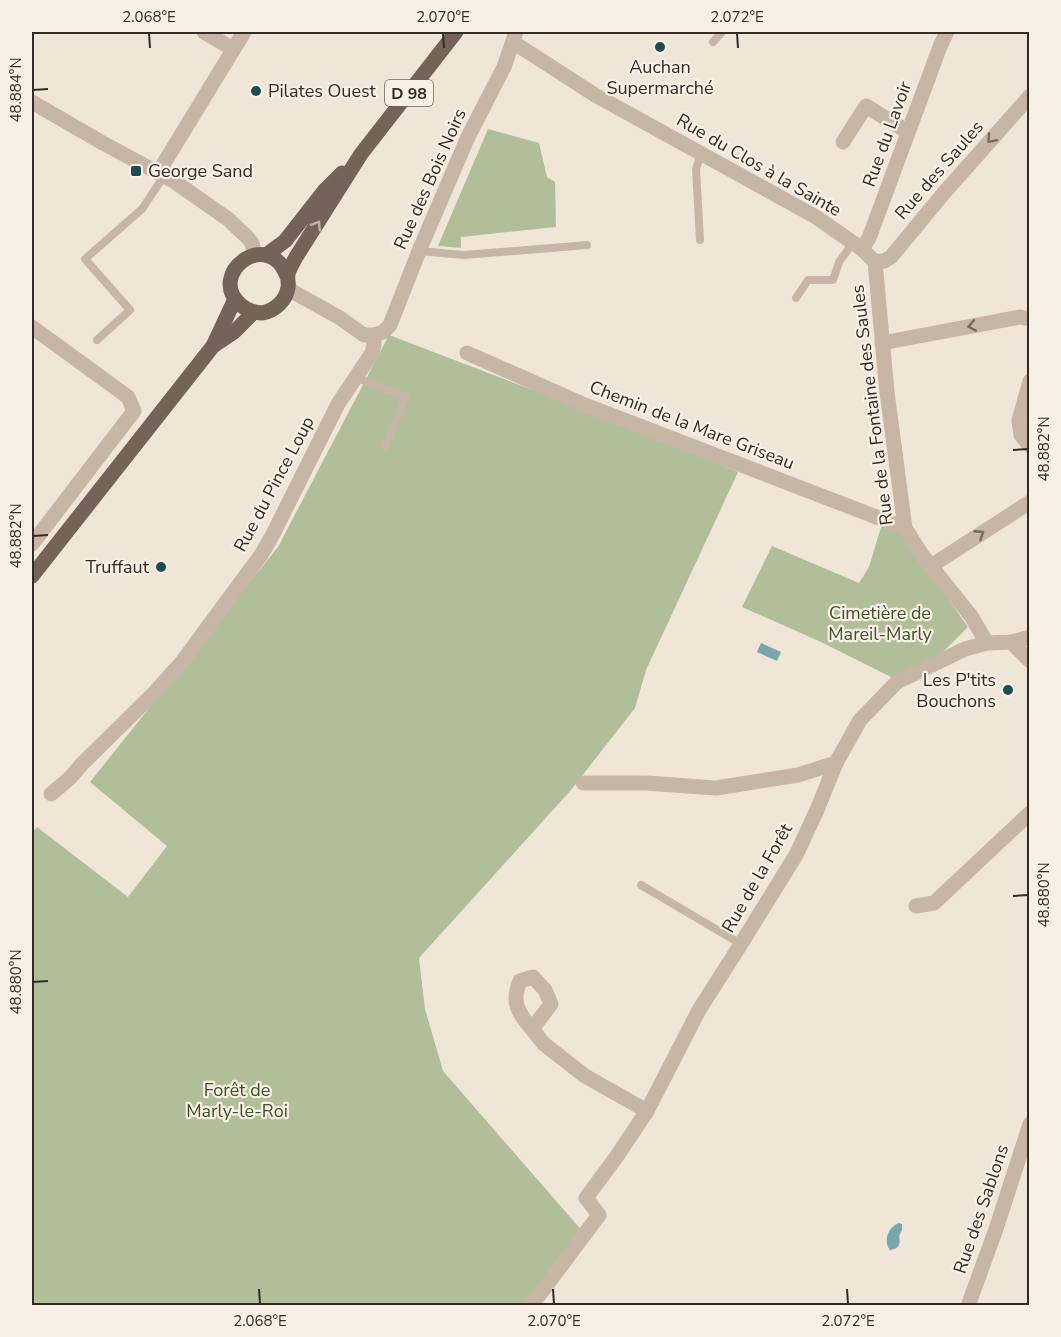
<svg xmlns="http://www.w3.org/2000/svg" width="1061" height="1337" font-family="'Nunito Sans',sans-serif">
  <rect width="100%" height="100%" fill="#f0e6d8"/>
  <g fill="#b0be99">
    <path d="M488,129L539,143L547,177L555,182L556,227L461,237V248L438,246Z"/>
    <path d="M389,335L653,436L738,472L646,670L635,708L571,790L419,958L425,1009L443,1071L584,1233L523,1305H32V833L37,827L128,897L167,846L90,782L278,547Z"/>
    <path d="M882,524L901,533L968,627L942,653L895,679L821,642L742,607L772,546L859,583L869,567Z"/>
  </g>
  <g fill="#79a7ab">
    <path d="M761,643L781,652L777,661L757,652Z"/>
    <path d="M899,1223L902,1224V1230L899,1236C901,1244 899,1249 890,1250C883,1241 888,1227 899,1223Z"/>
  </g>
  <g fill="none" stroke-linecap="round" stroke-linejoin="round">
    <g stroke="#c7b6a5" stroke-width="8">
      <path d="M713,42L722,32"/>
      <path d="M700,240L696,169L701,154"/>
      <path d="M419,251L464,255L587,245"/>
      <path d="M796,298L808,280H833L839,262L853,243"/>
      <path d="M97,340L130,310L85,259L142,209L164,176"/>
      <path d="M355,377L406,397L385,447"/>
      <path d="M641,885L741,944"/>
    </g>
    <g stroke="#c7b6a5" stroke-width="15">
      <path d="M204,32L233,49"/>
      <path d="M512,46H519L595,95L816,217L862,249L875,262L887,392L905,528L922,555L971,616L987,643"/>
      <path d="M32,102L101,142L175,182L228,219L247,237L252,243L255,255"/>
      <path d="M843,142L866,106L908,132"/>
      <path d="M158,173L244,32"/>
      <path d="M862,249L869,238L941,44L947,32"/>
      <path d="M875,262L884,261L891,257L943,194L1030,96"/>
      <path d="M288,289L340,318L364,335H374L383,332L390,325L419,251L468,137L504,67L516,32"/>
      <path d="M32,327L128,397L134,411L32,544"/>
      <path d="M882,343L1020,317L1030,319"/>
      <path d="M467,353L585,405L905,528"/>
      <path d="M1030,381L1019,420L1021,435L1030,446"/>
      <path d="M931,566L1030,502"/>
      <path d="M1011,642L1030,661"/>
      <path d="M583,783H646L716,788L798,775L836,763"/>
      <path d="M51,794L70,778L82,764L154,693L182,662L261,555L272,536L338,404L372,353L374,345V335"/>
      <path d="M916,906L934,903L1030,813"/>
      <path d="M532,1029C518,1013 511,1002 520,981L533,977L545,990L551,1004L532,1029L544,1044L585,1076L647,1111"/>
      <path d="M531,1306L599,1215L586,1198L617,1156L647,1111L699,1010L741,944L796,855L817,810L836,763L860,720L897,682L965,649L987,643L1011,642L1030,637"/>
      <path d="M968,1306L996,1229L1030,1124"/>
    </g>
    <g stroke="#746358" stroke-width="15">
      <path d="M266,255L285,241L325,190L342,173"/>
      <path d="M287,276C268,226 205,275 241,305C246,310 255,313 262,313C275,311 286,300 288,288C289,283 287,279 288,274C289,269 293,263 296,257L361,154L456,32"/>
      <path d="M213,346L234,332L254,312"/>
      <path d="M32,576L213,346L235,299"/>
    </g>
  </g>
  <defs><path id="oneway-chevron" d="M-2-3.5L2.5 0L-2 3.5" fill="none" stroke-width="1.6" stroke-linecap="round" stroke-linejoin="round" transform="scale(1.5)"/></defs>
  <g stroke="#766a5f">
    <use href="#oneway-chevron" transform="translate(991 139) rotate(131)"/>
    <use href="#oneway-chevron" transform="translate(972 326) rotate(169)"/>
    <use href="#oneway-chevron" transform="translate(980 534) rotate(-33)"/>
  </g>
  <use stroke="#bdb1a5" href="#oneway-chevron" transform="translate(317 225) rotate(-58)"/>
  <path fill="none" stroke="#332b26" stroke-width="2" d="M149,33L150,48M443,33L444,48M737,33L738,48M33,90L48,89M1013,450L1028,449M33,536L48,535M1013,896L1028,895M33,982L48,981M259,1289L260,1304M553,1289L554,1304M847,1289L848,1304"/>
  <g fill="#1e4c52" stroke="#f8f0e4" stroke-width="2">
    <circle cx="660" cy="47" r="6"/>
    <circle cx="256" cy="91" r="6"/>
    <rect x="130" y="165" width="12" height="12" rx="3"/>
    <circle cx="161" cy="567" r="6"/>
    <circle cx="1008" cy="690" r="6"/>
  </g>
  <g text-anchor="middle" stroke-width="4.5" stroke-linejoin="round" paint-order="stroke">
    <rect fill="#f8f0e4" stroke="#6e665f" stroke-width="1.5" x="385" y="80" width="48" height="26" rx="4.5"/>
    <g font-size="16" font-weight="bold" fill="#332b26">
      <text x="409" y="99">D 98</text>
    </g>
    <g font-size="18" fill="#332b26" stroke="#f8f0e4" text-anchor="start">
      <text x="660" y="73" text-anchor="middle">Auchan<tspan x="660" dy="21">Supermarché</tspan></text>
      <text x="268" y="97">Pilates Ouest</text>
      <text x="148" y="177">George Sand</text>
      <text x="149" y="573" text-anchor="end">Truffaut</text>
      <text x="996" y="686" text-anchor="end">Les P'tits<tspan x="996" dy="21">Bouchons</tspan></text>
    </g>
    <g font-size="18" fill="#332b26" stroke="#f8f0e4">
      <text transform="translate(887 134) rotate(-70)" y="6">Rue du Lavoir</text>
      <text transform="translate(759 165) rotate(30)" y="6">Rue du Clos à la Sainte</text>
      <text transform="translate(939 170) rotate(-49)" y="6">Rue des Saules</text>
      <text transform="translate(430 179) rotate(-66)" y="6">Rue des Bois Noirs</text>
      <text transform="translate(872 405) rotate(-97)" y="6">Rue de la Fontaine des Saules</text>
      <text transform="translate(692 425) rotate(21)" y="6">Chemin de la Mare Griseau</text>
      <text transform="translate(274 484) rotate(-62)" y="6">Rue du Pince Loup</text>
      <text transform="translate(757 878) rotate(-60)" y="6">Rue de la Forêt</text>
      <text transform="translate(981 1209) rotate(-71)" y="6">Rue des Sablons</text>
    </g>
    <g font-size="18" fill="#41502b" stroke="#f8f0e4">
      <text x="880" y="619">Cimetière de<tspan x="880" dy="21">Mareil-Marly</tspan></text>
      <text x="237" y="1096">Forêt de<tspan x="237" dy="21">Marly-le-Roi</tspan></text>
    </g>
  </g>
  <rect width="1061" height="1337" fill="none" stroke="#f8f0e4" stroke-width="66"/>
  <rect x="33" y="33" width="995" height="1271" fill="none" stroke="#332b26" stroke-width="2"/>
  <g font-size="15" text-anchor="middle" fill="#332b26">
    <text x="149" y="22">2.068°E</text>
    <text x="443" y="22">2.070°E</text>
    <text x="737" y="22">2.072°E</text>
    <text transform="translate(16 90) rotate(-90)" y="5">48.884°N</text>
    <text transform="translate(1044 449) rotate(-90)" y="5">48.882°N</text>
    <text transform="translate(16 536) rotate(-90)" y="5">48.882°N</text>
    <text transform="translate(1044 895) rotate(-90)" y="5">48.880°N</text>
    <text transform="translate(16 982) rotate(-90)" y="5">48.880°N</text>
    <text x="260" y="1326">2.068°E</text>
    <text x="554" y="1326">2.070°E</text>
    <text x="848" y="1326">2.072°E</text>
  </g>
</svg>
